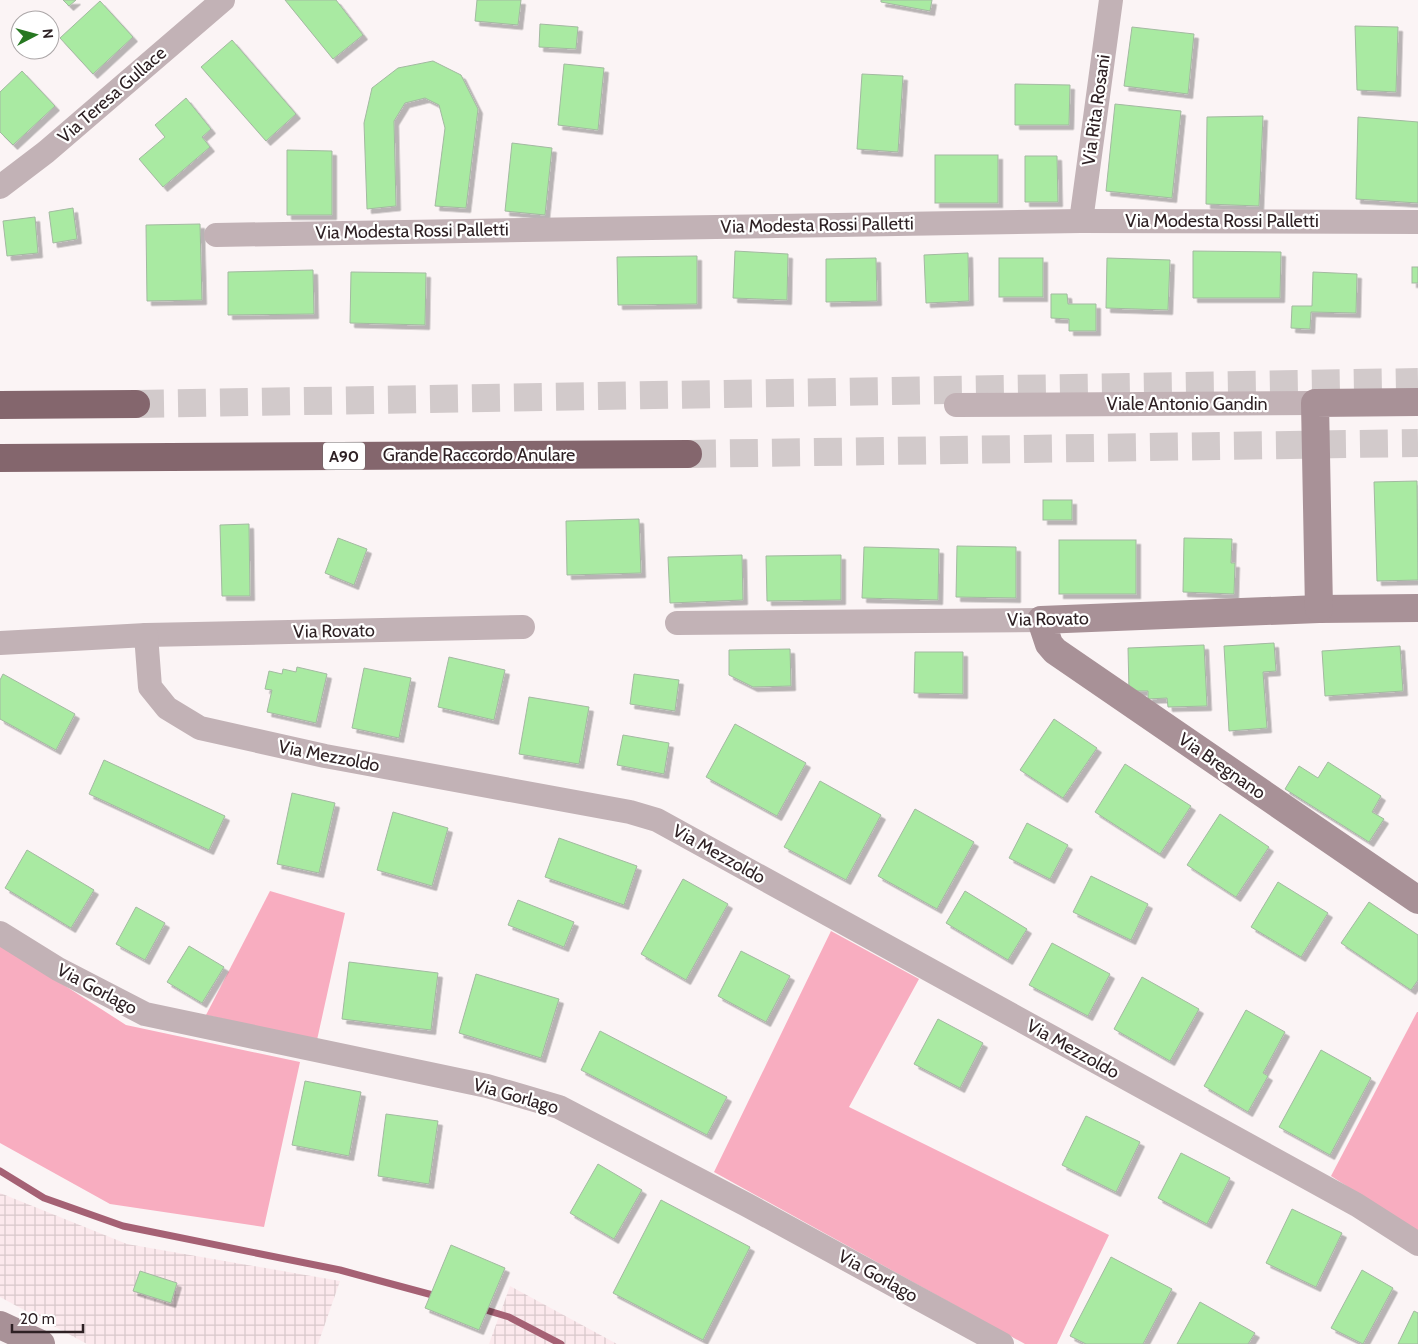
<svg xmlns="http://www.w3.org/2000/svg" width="1418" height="1344" font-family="Cabin,sans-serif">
  <defs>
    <pattern id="industrial-grid" width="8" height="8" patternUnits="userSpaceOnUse" patternTransform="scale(1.25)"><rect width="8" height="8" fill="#fce9ed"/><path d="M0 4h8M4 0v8" fill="none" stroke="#d8c8cb"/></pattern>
    <filter id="shadow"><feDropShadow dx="4.5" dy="4.5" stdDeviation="0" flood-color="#0004"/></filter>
  </defs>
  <rect width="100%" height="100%" fill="#fbf4f5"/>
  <g fill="url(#industrial-grid)">
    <path d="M0,1193L127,1244L340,1281L318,1344H87L0,1297Z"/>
    <path d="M510,1286L617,1344H489Z"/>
  </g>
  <g fill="#f8adc0">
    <path d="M270,891L345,913L317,1040L206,1015Z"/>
    <path d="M831,931L919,979L849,1107L1109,1235L1057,1344H1025L714,1172Z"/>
    <path d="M0,944L126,1025L300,1062L264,1227L110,1204L0,1143Z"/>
    <path d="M1417,1012H1418V1232L1331,1176Z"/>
  </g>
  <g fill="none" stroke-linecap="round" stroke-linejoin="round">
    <g stroke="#a56174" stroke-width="7">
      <path d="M0,1171L44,1198L123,1226L340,1270L440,1297"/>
      <path d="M479,1308L509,1317L561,1344"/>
    </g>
  </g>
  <g fill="#a9eaa2" stroke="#a3b9a1" filter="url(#shadow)">
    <path d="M63,0H76L69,6Z"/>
    <path d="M285,0H336L363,35L333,59Z"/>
    <path d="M477,0H521L518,25L475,21Z"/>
    <path d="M881,0H932L930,11L881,2Z"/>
    <path d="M100,1L133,37L93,74L60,38Z"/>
    <path d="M540,24L578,27L576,49L539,47Z"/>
    <path d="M1355,26L1398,27L1396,92L1357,90Z"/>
    <path d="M1132,27L1194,34L1188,94L1124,86Z"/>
    <path d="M232,40L296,114L266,141L201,67Z"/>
    <path d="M433,61L461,75L478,109L466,208L435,206L445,128L439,105L425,98L405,103L394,121L396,206L367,209L364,123L372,88L398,68Z"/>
    <path d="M564,64L604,68L598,130L558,125Z"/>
    <path d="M22,71L55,106L13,145L0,132V92Z"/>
    <path d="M862,74L903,76L898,152L857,149Z"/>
    <path d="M1015,84L1070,85L1069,125H1015Z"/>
    <path d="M186,98L211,129L202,137L210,147L163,187L139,159L165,137L155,125Z"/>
    <path d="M1115,104L1181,111L1172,198L1106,191Z"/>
    <path d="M1263,116L1259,206L1206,204L1207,117Z"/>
    <path d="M1358,117L1418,122V203L1356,199Z"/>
    <path d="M512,143L552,148L545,215L505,211Z"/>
    <path d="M287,150L332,151V215H287Z"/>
    <rect x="935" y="155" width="63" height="48"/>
    <path d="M1025,156H1057L1058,202H1025Z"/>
    <path d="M73,208L77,239L53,243L49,212Z"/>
    <path d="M35,217L38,253L7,256L3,221Z"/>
    <path d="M200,224L202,300L147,301L146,225Z"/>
    <path d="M735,251L788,254L787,300L733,298Z"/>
    <path d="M1193,251L1281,252L1280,298H1193Z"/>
    <path d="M968,253L969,301L926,303L924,255Z"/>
    <path d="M697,256V304L618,305L617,257Z"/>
    <path d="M876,258L877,301L826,302V259Z"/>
    <rect x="999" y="258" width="44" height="39"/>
    <path d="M1107,258L1170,260L1168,310L1106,308Z"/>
    <rect x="1412" y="267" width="6" height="16"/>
    <path d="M313,270L314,314L228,315V272Z"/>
    <path d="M351,272L426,273L425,325L350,323Z"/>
    <path d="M1313,272L1357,274L1356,313L1311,312L1310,329L1291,328L1292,306H1312Z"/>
    <path d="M1051,294H1067L1068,304H1096V331H1069V319L1051,318Z"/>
    <path d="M1417,481L1418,580L1377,581L1374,482Z"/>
    <rect x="1043" y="500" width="29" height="20"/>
    <path d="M639,519L641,573L567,575L566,521Z"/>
    <path d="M249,524L250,596H222L220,525Z"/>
    <path d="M338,538L367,549L354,585L325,573Z"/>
    <path d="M1184,538L1232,539L1231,563H1235L1234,594L1183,592Z"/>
    <rect x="1059" y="540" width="77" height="54"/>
    <path d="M957,546L1016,547V598L956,597Z"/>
    <path d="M864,547L939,549L938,600L862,598Z"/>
    <path d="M742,555L743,600L670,603L668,557Z"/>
    <path d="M841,555V600L767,601L766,556Z"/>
    <path d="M1274,643L1276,671L1263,672L1267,728L1229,731L1224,646Z"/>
    <path d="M1204,645L1207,706L1168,707L1167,698L1148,699V691H1129L1128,648Z"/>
    <path d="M1400,646L1403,691L1325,696L1322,651Z"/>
    <path d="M790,649L791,686L753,687L729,675V650Z"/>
    <path d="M915,652H963V694L914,693Z"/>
    <path d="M449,657L505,670L494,720L438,707Z"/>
    <path d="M297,667L327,674L316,723L267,712L272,690L265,689L269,671L282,674L283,669L296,672Z"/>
    <path d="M364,668L411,678L399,738L352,728Z"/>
    <path d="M3,674L75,714L56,750L0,719V680Z"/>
    <path d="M634,674L679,680L675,711L630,704Z"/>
    <path d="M529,697L589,707L579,764L519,754Z"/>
    <path d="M1054,719L1097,748L1063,798L1020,770Z"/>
    <path d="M735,724L806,763L777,816L706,777Z"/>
    <path d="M623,735L669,743L664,774L617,765Z"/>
    <path d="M104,760L225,816L209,850L89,794Z"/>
    <path d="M1328,762L1381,796L1372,812L1384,819L1369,842L1285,789L1299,766L1318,778Z"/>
    <path d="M1125,764L1191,806L1160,854L1095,812Z"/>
    <path d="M820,781L881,815L846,880L784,847Z"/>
    <path d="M292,793L335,803L319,873L277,864Z"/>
    <path d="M915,809L974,842L937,909L878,876Z"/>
    <path d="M393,812L448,828L432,886L377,870Z"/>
    <path d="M1220,814L1269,847L1236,897L1187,865Z"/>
    <path d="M1027,823L1068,845L1050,879L1009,858Z"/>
    <path d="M559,838L637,866L624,905L545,877Z"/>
    <path d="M27,850L94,890L71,928L5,888Z"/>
    <path d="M1091,876L1148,904L1131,940L1073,912Z"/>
    <path d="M683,879L728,904L686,980L641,954Z"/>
    <path d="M1278,882L1328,913L1301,957L1251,927Z"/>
    <path d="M965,891L1027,929L1008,960L946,923Z"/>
    <path d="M518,900L574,922L564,947L508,925Z"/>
    <path d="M1369,902L1418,935V980L1411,990L1341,943Z"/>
    <path d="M136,907L165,923L145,960L116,944Z"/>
    <path d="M1052,943L1110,974L1088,1016L1029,985Z"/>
    <path d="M189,946L224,967L202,1003L167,982Z"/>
    <path d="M741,951L790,976L766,1022L718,996Z"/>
    <path d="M349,962L438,973L431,1030L342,1019Z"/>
    <path d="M476,974L559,999L541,1058L459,1033Z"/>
    <path d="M1142,977L1199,1009L1170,1061L1114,1029Z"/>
    <path d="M1246,1010L1285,1032L1263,1073L1268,1076L1248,1112L1204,1086Z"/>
    <path d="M938,1019L983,1043L960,1088L914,1064Z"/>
    <path d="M600,1031L727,1097L707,1135L581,1070Z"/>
    <path d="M1321,1050L1371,1078L1330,1155L1279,1127Z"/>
    <path d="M305,1081L361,1092L349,1156L292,1145Z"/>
    <path d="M386,1114L438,1121L429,1184L378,1176Z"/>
    <path d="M1086,1116L1140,1142L1116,1192L1062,1165Z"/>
    <path d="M1181,1153L1230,1178L1207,1224L1158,1198Z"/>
    <path d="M598,1164L642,1190L614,1239L570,1213Z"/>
    <path d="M661,1200L750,1247L703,1340L613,1293Z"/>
    <path d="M1292,1209L1342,1233L1316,1287L1266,1263Z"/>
    <path d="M451,1245L505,1268L479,1330L425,1308Z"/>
    <path d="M1111,1257L1172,1289L1143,1344H1086L1070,1336Z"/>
    <path d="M1362,1270L1393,1288L1363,1344L1331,1328Z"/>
    <path d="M140,1271L177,1283L171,1303L133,1291Z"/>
    <path d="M1200,1302L1255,1333L1248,1344H1177Z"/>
    <path d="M1414,1311L1418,1313V1344H1398Z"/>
  </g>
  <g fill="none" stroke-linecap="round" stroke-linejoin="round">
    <g stroke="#d2cacb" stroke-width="28" stroke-dasharray="28 14" stroke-linecap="butt">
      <path d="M136,404L1418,382"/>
      <path d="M688,454L1418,443"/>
    </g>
    <g stroke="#c2b2b6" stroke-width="24">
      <path d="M0,187L46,152L223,0"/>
      <path d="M1081,221L1111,0"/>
      <path d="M216,235L1081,221L1418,222"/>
      <path d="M956,405L1315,403"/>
      <path d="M677,623L1041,620"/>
      <path d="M146,635L523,627"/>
      <path d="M0,643L146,635L150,687L167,708L200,728L325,756L630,812L657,820L1357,1205L1418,1244"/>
      <path d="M0,933L58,969L145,1014L487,1086L559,1107L747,1205L1002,1344"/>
    </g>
    <g stroke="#a89197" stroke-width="28">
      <path d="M1418,608L1319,609L1041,620L1049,644L1055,651L1418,900"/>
      <path d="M1319,609L1315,403L1418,402"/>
      <path d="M0,1325L41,1344"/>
    </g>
    <g stroke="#84666d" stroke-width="28">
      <path d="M0,405L136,404"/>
      <path d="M0,458L688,454"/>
    </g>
  </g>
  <g text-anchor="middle" stroke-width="4.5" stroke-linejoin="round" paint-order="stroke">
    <rect fill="#fff" stroke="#6d6466" stroke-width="1" x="323" y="442.5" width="42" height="27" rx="4"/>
    <g font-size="16" font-weight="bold" fill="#2e2124">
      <text x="344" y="462">A90</text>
    </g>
    <g font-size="18" fill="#2e2124" stroke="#fff">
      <text transform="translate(112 95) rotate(-41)" y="6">Via Teresa Gullace</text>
      <text transform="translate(1096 110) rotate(-82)" y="6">Via Rita Rosani</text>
      <text x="1222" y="227">Via Modesta Rossi Palletti</text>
      <text transform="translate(817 225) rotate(-1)" y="6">Via Modesta Rossi Palletti</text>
      <text transform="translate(412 231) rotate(-1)" y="6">Via Modesta Rossi Palletti</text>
      <text x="1187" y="410">Viale Antonio Gandin</text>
      <text x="479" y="461">Grande Raccordo Anulare</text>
      <text transform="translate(1048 619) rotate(-1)" y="6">Via Rovato</text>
      <text transform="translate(334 631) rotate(-1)" y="6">Via Rovato</text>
      <text transform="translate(329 756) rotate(11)" y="6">Via Mezzoldo</text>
      <text transform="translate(1222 766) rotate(35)" y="6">Via Bregnano</text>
      <text transform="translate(719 854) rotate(29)" y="6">Via Mezzoldo</text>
      <text transform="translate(97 989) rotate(28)" y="6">Via Gorlago</text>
      <text transform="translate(1073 1049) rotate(29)" y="6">Via Mezzoldo</text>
      <text transform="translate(516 1096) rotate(16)" y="6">Via Gorlago</text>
      <text transform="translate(878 1276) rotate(29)" y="6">Via Gorlago</text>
    </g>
  </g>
  <g transform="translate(35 35) rotate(84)"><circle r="24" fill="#ffffff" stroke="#aba6a7"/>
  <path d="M0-4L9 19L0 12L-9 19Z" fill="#277821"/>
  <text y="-8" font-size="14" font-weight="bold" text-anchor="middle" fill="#2e2124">N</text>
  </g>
  <path d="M12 1324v8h71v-8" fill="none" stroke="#2e2124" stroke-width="2.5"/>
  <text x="20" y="1324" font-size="15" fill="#2e2124" stroke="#ffffff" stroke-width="4" paint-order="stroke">20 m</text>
</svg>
